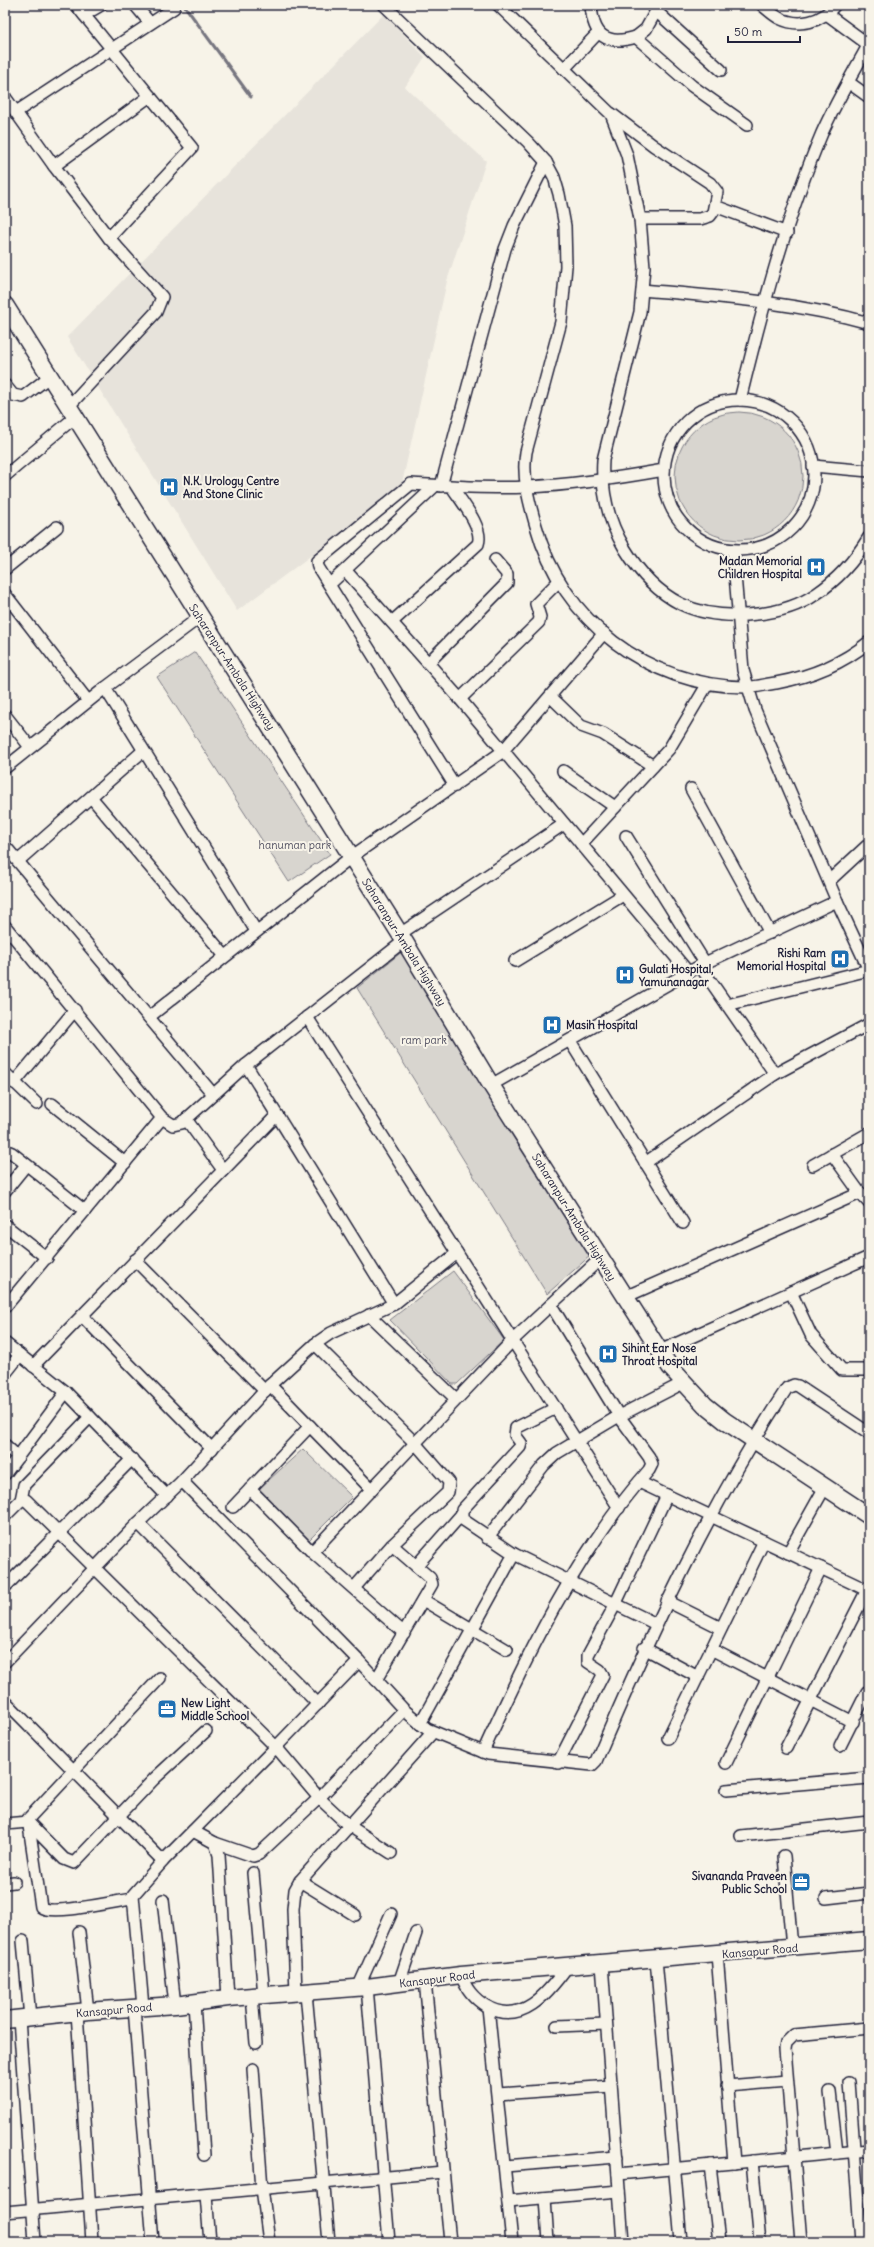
<svg xmlns="http://www.w3.org/2000/svg" width="874" height="2247" font-family="Delius,sans-serif">
  <rect width="100%" height="100%" fill="#f7f3e8"/>
  <filter id="ink" filterUnits="userSpaceOnUse"><feTurbulence type="fractalNoise" baseFrequency=".025" numOctaves="2"/><feDisplacementMap in="SourceGraphic" scale="8" xChannelSelector="R" yChannelSelector="G"/><feConvolveMatrix kernelMatrix="1 2 1 2 8 2 1 2 1" color-interpolation-filters="sRGB"/></filter>
  <g filter="url(#ink)">
    <path fill="#e7e3db" d="M384,14L425,57L405,87L486,161L447,281L401,488L237,611L67,337Z"/>
    <g fill="#d8d5cf" stroke="#7d7c85">
      <circle cx="739" cy="476" r="64"/>
      <path d="M195,652L330,854L289,882L157,677Z"/>
      <path d="M404,950L591,1255L547,1294L357,988Z"/>
      <path d="M453,1271L504,1340L457,1384H452L390,1320Z"/>
      <path d="M303,1449L352,1497L309,1540L259,1489Z"/>
    </g>
    <g fill="none" stroke-linecap="round" stroke-linejoin="round">
      <path stroke="#76747f" stroke-width="3" d="M184,5L251,97"/>
      <g stroke="#22223b" stroke-width="14">
        <g id="street">
          <path d="M76,5L192,148L109,238"/>
          <path d="M135,5L150,23"/>
          <path d="M384,5L528,142L546,162L554,177L559,194L565,226L566,266L561,322L526,452C522,477 529,502 536,526C562,621 647,686 746,687C755,688 766,684 776,683C809,677 842,664 869,642"/>
          <path d="M498,5L611,114L627,155L640,219L644,267L640,312L603,460C601,492 608,521 625,549C639,572 657,592 681,604C718,622 782,618 816,594C839,579 855,560 869,537"/>
          <path d="M591,5C593,36 606,46 636,37L692,86L747,125"/>
          <path d="M656,5V11L721,70"/>
          <path d="M762,5C767,9 773,15 779,18C799,28 822,22 835,5"/>
          <path d="M84,15L101,5"/>
          <path d="M828,15L869,45"/>
          <path d="M636,37L646,29L656,11"/>
          <path d="M564,69L598,33"/>
          <path d="M848,82L869,97"/>
          <path d="M5,97L54,166L109,238L162,297L156,312L68,407"/>
          <path d="M16,112L174,8"/>
          <path d="M612,114L654,146L710,183L717,192L713,212L710,216L700,219H640"/>
          <path d="M54,166L150,96"/>
          <path d="M715,206L787,233"/>
          <path d="M643,290C720,297 795,302 869,323"/>
          <path d="M5,385L13,395L23,397L49,377"/>
          <path d="M740,400C762,310 786,218 822,133C836,102 853,73 869,44"/>
          <circle cx="739" cy="475" r="75"/>
          <path d="M813,466L869,471"/>
          <path d="M5,476L74,418"/>
          <path d="M441,486L505,249L514,226L546,162"/>
          <path d="M733,551L743,670L755,710L837,901L869,970"/>
          <path d="M5,569L57,527"/>
          <path d="M346,571L460,699L689,973"/>
          <path d="M330,584L435,486"/>
          <path d="M5,594L88,701"/>
          <path d="M392,622L478,544C484,528 461,501 452,487"/>
          <path d="M428,663L507,583V574L495,560"/>
          <path d="M105,688L256,931"/>
          <path d="M551,697L581,726L603,734L653,766"/>
          <path d="M460,699L539,622L540,617L536,604L559,581"/>
          <path d="M5,715L30,747"/>
          <path d="M5,768L105,688L200,617"/>
          <path d="M563,771L615,807"/>
          <path d="M455,786L318,567L317,561L411,484C449,486 488,489 527,487C573,485 619,478 664,470"/>
          <path d="M691,789L770,933"/>
          <path d="M91,797L225,956"/>
          <path d="M626,836L705,963"/>
          <path d="M581,844L669,749L707,685"/>
          <path d="M5,846L213,1094"/>
          <path d="M18,861L143,751"/>
          <path d="M829,881L869,844"/>
          <path d="M5,926L162,1118L173,1125L182,1123L246,1065L404,941"/>
          <path d="M400,934L564,824"/>
          <path d="M515,961L623,895"/>
          <path d="M700,966L775,1074"/>
          <path d="M727,1005L869,970"/>
          <path d="M149,1017L351,857L502,752L604,633"/>
          <path d="M307,1017L619,1508"/>
          <path d="M570,1041L683,1223"/>
          <path d="M246,1065L394,1304"/>
          <path d="M5,1073L37,1104"/>
          <path d="M14,1083L75,1010"/>
          <path d="M491,1085L705,963L837,901"/>
          <path d="M52,1104L125,1163"/>
          <path d="M186,1119L223,1170"/>
          <path d="M5,1150L12,1153L85,1211"/>
          <path d="M832,1154L860,1193"/>
          <path d="M645,1163L775,1074L869,1024"/>
          <path d="M813,1165L869,1133"/>
          <path d="M5,1191L26,1165"/>
          <path d="M5,1225L47,1258"/>
          <path d="M135,1260L265,1391"/>
          <path d="M791,1292L811,1335L842,1370H869"/>
          <path d="M625,1297L860,1193L869,1203"/>
          <path d="M5,1307L162,1118"/>
          <path d="M369,1315L456,1399"/>
          <path d="M82,1316L212,1449"/>
          <path d="M5,1343L66,1392L167,1496"/>
          <path d="M315,1344L415,1443L449,1482L448,1492L392,1545L354,1588"/>
          <path d="M660,1351L869,1257"/>
          <path d="M33,1366L277,1115"/>
          <path d="M5,1374L20,1355"/>
          <path d="M270,1385L372,1490"/>
          <path d="M556,1408L516,1428L515,1435L521,1443L520,1447L462,1510V1519L514,1554L656,1624"/>
          <path d="M5,1445L18,1457"/>
          <path d="M5,1474L66,1392"/>
          <path d="M182,1481L359,1661L404,1710L427,1729L488,1754L592,1765L596,1761C651,1632 710,1505 787,1388L794,1385L798,1386L869,1433"/>
          <path d="M639,1482L869,1591"/>
          <path d="M250,1489L312,1552L404,1633"/>
          <path d="M21,1500H26L276,1747L359,1661"/>
          <path d="M233,1507L310,1426"/>
          <path d="M5,1516L21,1500L24,1485L90,1417"/>
          <path d="M138,1523L318,1704"/>
          <path d="M487,1538L544,1465L557,1453L619,1416L683,1383"/>
          <path d="M312,1552L513,1340L600,1259"/>
          <path d="M788,1553L825,1487"/>
          <path d="M416,1566L461,1515"/>
          <path d="M5,1587L132,1459"/>
          <path d="M423,1600L507,1650"/>
          <path d="M667,1601L721,1628"/>
          <path d="M644,1648L698,1677"/>
          <path d="M711,1649L853,1722"/>
          <path d="M5,1662L138,1523L182,1481L270,1385L315,1344L331,1333L394,1304L457,1253"/>
          <path d="M376,1680L432,1584L430,1578L392,1545"/>
          <path d="M5,1701L163,1861"/>
          <path d="M420,1724L514,1554"/>
          <path d="M668,1738L764,1541"/>
          <path d="M840,1746L867,1692"/>
          <path d="M786,1748L869,1586"/>
          <path d="M483,1752C528,1653 577,1552 649,1470L652,1464L649,1457L619,1416L551,1305"/>
          <path d="M558,1763L603,1675L600,1670L588,1662V1655L615,1605L667,1495"/>
          <path d="M726,1763L821,1568"/>
          <path d="M726,1790L869,1778"/>
          <path d="M5,1824L28,1822L64,1859L74,1863L154,1779L206,1731"/>
          <path d="M193,1831L215,1843L219,1855L228,1998"/>
          <path d="M741,1836L869,1822"/>
          <path d="M215,1843L253,1856L259,1854L319,1798L404,1710"/>
          <path d="M784,1856L792,1948"/>
          <path d="M253,1873L264,1995"/>
          <path d="M300,1881L355,1915"/>
          <path d="M5,1883L14,1882"/>
          <path d="M826,1898L869,1893"/>
          <path d="M132,1899C117,1901 51,1916 41,1907L28,1819L160,1678"/>
          <path d="M163,1900L175,2005"/>
          <path d="M79,1932L88,2011"/>
          <path d="M23,1941L30,2018"/>
          <path d="M717,1954L734,2163"/>
          <path d="M656,1959L681,2242"/>
          <path d="M602,1964L623,2242"/>
          <path d="M461,1975C466,1989 473,1998 486,2006C521,2027 548,1993 567,1967"/>
          <path d="M425,1980L450,2242"/>
          <path d="M399,1983L416,1933"/>
          <path d="M367,1987L389,2242"/>
          <path d="M358,1988L391,1914"/>
          <path d="M296,1993L293,1909L295,1890L300,1881L432,1733"/>
          <path d="M306,1993L329,2242"/>
          <path d="M252,1996L256,2043"/>
          <path d="M194,2003L204,2155"/>
          <path d="M143,2007L133,1895L163,1861L276,1747L319,1798L348,1825L391,1853"/>
          <path d="M488,2007L512,2242"/>
          <path d="M134,2008L153,2242"/>
          <path d="M77,2012L92,2242"/>
          <path d="M19,2019L35,2242"/>
          <path d="M557,2026L606,2024"/>
          <path d="M253,2069L262,2188L269,2242"/>
          <path d="M849,2082L861,2242"/>
          <path d="M727,2086L787,2081"/>
          <path d="M830,2092L837,2153"/>
          <path d="M498,2094L611,2086"/>
          <path d="M752,2161L760,2242"/>
          <path d="M710,2165L719,2242"/>
          <path d="M505,2166L617,2157"/>
          <path d="M618,2174L869,2150"/>
          <path d="M206,2195L210,2242"/>
          <path d="M545,2198L548,2242"/>
          <path d="M508,2201L619,2191"/>
          <path d="M5,2212L443,2172"/>
          <path d="M801,2242L785,2049L786,2043L794,2035L869,2028"/>
        </g>
      </g>
      <g stroke="#22223b" stroke-width="19">
        <g id="secondary">
          <path d="M5,305L400,934L491,1085L670,1367L705,1405L725,1421L869,1516"/>
          <path d="M5,2020L88,2011L175,2005L228,1998L367,1987L461,1975L869,1940"/>
        </g>
      </g>
      <use href="#street" stroke="#f7f3e8" stroke-width="11"/>
      <use href="#secondary" stroke="#f7f3e8" stroke-width="16"/>
    </g>
  </g>
  <defs>
    <g id="hospital-square" transform="scale(1)"><rect x="-9" y="-9" width="18" height="18" rx="4" fill="#1f6fb2" stroke="#f7f3e8"/><path d="M-5-5h3v3.5h4V-5h3V5h-3V1.5h-4V5h-3Z" fill="#fff"/></g>
    <g id="office-square" transform="scale(1)"><rect x="-9" y="-9" width="18" height="18" rx="4" fill="#1f6fb2" stroke="#f7f3e8"/><path d="M-6-3h4V-5.5h4V-3h4V5H-6ZM-1-4.5V-3h2v-1.5ZM-6 0V1H6V0Z" fill="#fff"/></g>
  </defs>
  <g fill-rule="evenodd">
    <use href="#hospital-square" x="169" y="487"/>
    <use href="#hospital-square" x="816" y="567"/>
    <use href="#hospital-square" x="840" y="959"/>
    <use href="#hospital-square" x="625" y="975"/>
    <use href="#hospital-square" x="552" y="1025"/>
    <use href="#hospital-square" x="608" y="1354"/>
    <use href="#office-square" x="167" y="1709"/>
    <use href="#office-square" x="801" y="1882"/>
  </g>
  <g text-anchor="middle" stroke-width="4" stroke-linejoin="round" paint-order="stroke">
    <g font-size="11" font-weight="bold" fill="#22223b" stroke="#f7f3e8" text-anchor="start">
      <text x="183" y="485">N.K. Urology Centre<tspan x="183" dy="13">And Stone Clinic</tspan></text>
      <text x="802" y="565" text-anchor="end">Madan Memorial<tspan x="802" dy="13">Children Hospital</tspan></text>
      <text x="826" y="957" text-anchor="end">Rishi Ram<tspan x="826" dy="13">Memorial Hospital</tspan></text>
      <text x="639" y="973">Gulati Hospital,<tspan x="639" dy="13">Yamunanagar</tspan></text>
      <text x="566" y="1029">Masih Hospital</text>
      <text x="622" y="1352">Sihint Ear Nose<tspan x="622" dy="13">Throat Hospital</tspan></text>
      <text x="181" y="1707">New Light<tspan x="181" dy="13">Middle School</tspan></text>
      <text x="787" y="1880" text-anchor="end">Sivananda Praveen<tspan x="787" dy="13">Public School</tspan></text>
    </g>
    <g font-size="11" fill="#22223b" stroke="#f7f3e8">
      <text transform="translate(232 667) rotate(57)" y="4">Saharanpur-Ambala Highway</text>
      <text transform="translate(404 942) rotate(58)" y="4">Saharanpur-Ambala Highway</text>
      <text transform="translate(574 1217) rotate(58)" y="4">Saharanpur-Ambala Highway</text>
      <text transform="translate(760 1951) rotate(-5)" y="4">Kansapur Road</text>
      <text transform="translate(437 1979) rotate(-7)" y="4">Kansapur Road</text>
      <text transform="translate(114 2010) rotate(-5)" y="4">Kansapur Road</text>
    </g>
    <g font-size="11" fill="#504f60" stroke="#f7f3e8">
      <text x="295" y="849">hanuman park</text>
      <text x="424" y="1044">ram park</text>
    </g>
  </g>
  <rect width="874" height="2247" fill="none" stroke="#f7f3e8" stroke-width="20"/>
  <rect x="10" y="10" width="854" height="2227" fill="none" stroke="#22223b" stroke-width="1.5" filter="url(#ink)"/>
  <path d="M728 36v6h72v-6" fill="none" stroke="#22223b" stroke-width="2"/>
  <text x="734" y="36" font-size="12" fill="#22223b" stroke="#f7f3e8" stroke-width="3" paint-order="stroke">50 m</text>
</svg>
